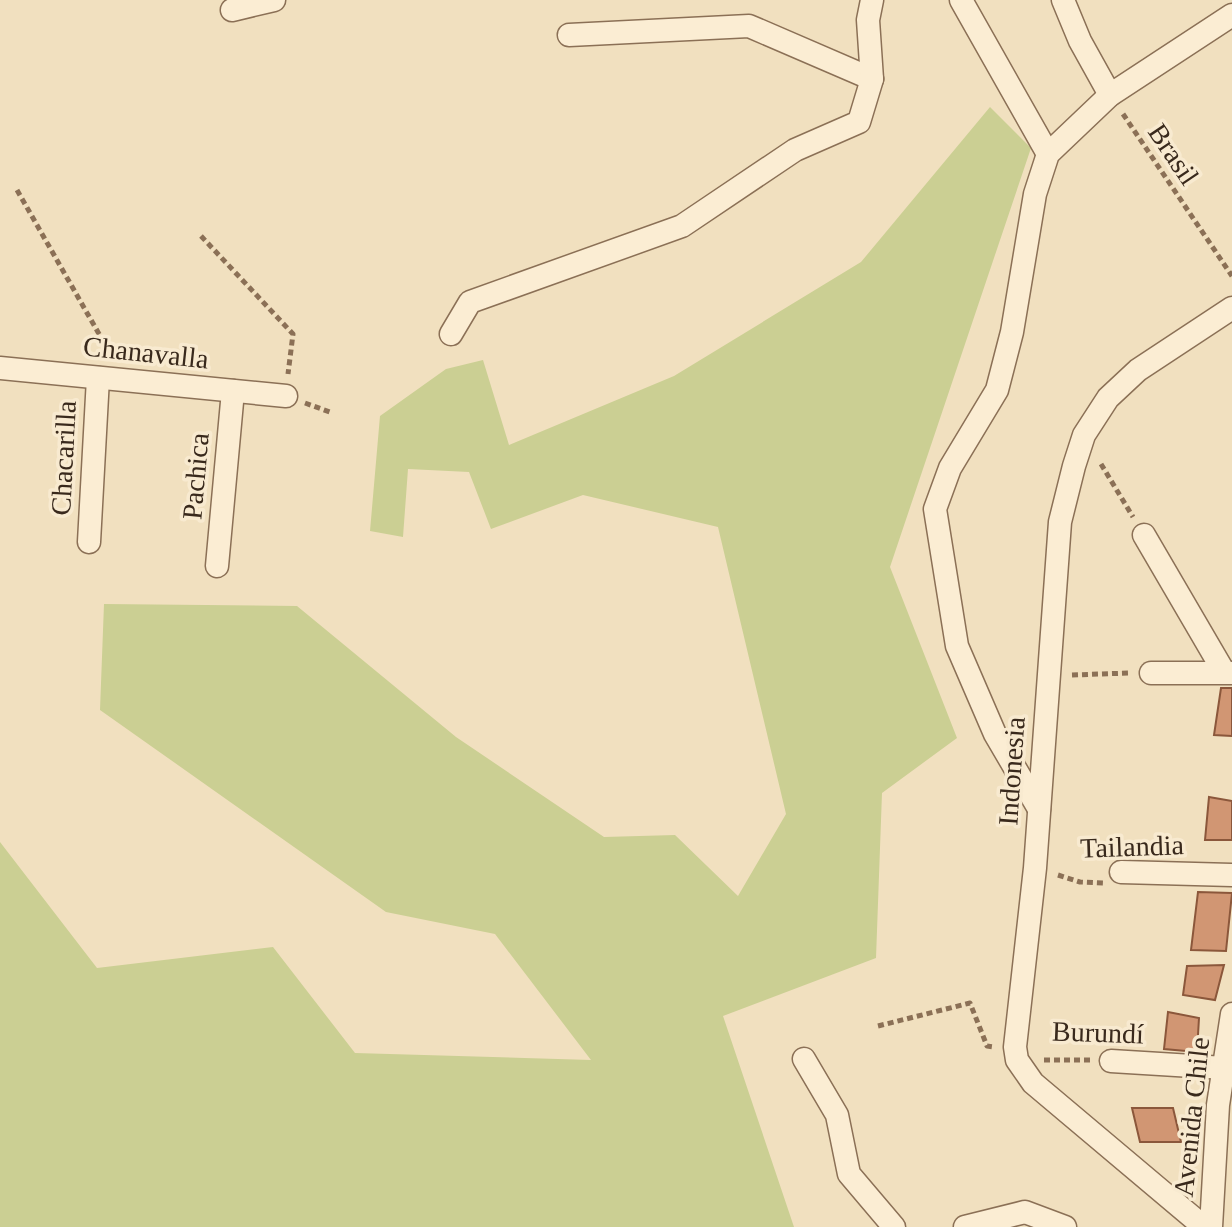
<svg xmlns="http://www.w3.org/2000/svg" width="1232" height="1227" font-family="'Times New Roman',serif">
  <rect width="100%" height="100%" fill="#f1e0bf"/>
  <path fill="#cbcf93" d="M990,107L1031,148L890,567L957,738L882,793L876,958L723,1016L794,1227H0V842L97,968L273,947L355,1053L591,1060L495,934L386,912L100,710L104,604L297,606L456,737L604,837L675,835L738,896L786,814L718,527L583,495L491,529L469,472L408,469L403,537L370,531L380,416L446,369L483,360L509,445L674,376L861,262Z"/>
  <g fill="#d19673" stroke="#8b573b" stroke-width="2">
    <path d="M1221,688H1232V736L1214,735Z"/>
    <path d="M1209,797L1232,801V840H1205Z"/>
    <path d="M1198,892L1232,893L1226,951L1191,950Z"/>
    <path d="M1224,965L1215,1000L1183,995L1187,966Z"/>
    <path d="M1168,1012L1199,1018L1197,1052L1164,1049Z"/>
    <path d="M1132,1108H1173L1181,1142H1140Z"/>
  </g>
  <g fill="none" stroke-linecap="round" stroke-linejoin="round">
    <g stroke="#8b7056" stroke-width="25">
      <g id="minor">
        <path d="M961,0L1048,154"/>
        <path d="M1063,0L1080,41L1110,95"/>
        <path d="M232,10L274,0"/>
        <path d="M569,35L749,26L872,79"/>
        <path d="M451,334L470,302L682,226L795,150L859,122L872,79L868,20L872,0"/>
        <path d="M0,368L286,396"/>
        <path d="M1144,535L1224,672"/>
        <path d="M89,542L98,378"/>
        <path d="M217,566L233,391"/>
        <path d="M1151,673H1232"/>
        <path d="M1039,809L995,734L957,646L935,509L950,468L997,390L1012,332L1035,194L1048,154L1110,95L1232,15"/>
        <path d="M1121,872L1232,875"/>
        <path d="M804,1059L837,1115L849,1174L894,1227"/>
        <path d="M1111,1061L1225,1068"/>
        <path d="M965,1227L1025,1212L1065,1227"/>
        <path d="M1204,1227L1033,1083L1017,1060L1015,1047L1035,868L1060,522L1074,466L1084,435L1108,398L1138,370L1232,308"/>
        <path d="M1211,1227L1218,1105L1232,1014"/>
      </g>
    </g>
    <g stroke="#8b7056" stroke-width="5" stroke-dasharray="6 4" stroke-linecap="butt">
      <path d="M1123,114L1232,276"/>
      <path d="M17,190L111,355"/>
      <path d="M201,236L293,334L288,374"/>
      <path d="M305,403L330,412"/>
      <path d="M1101,464L1133,517"/>
      <path d="M1072,675L1130,673"/>
      <path d="M1058,875L1080,882L1103,883"/>
      <path d="M878,1026L970,1003L987,1046L994,1047"/>
      <path d="M1044,1060H1090"/>
    </g>
    <use href="#minor" stroke="#fbedd3" stroke-width="22"/>
  </g>
  <g text-anchor="middle" stroke-width="7" stroke-linejoin="round" paint-order="stroke">
    <g font-size="28" fill="#39291c" stroke="#f8ead0">
      <text transform="translate(1174 154) rotate(56)" y="10">Brasil</text>
      <text transform="translate(146 352) rotate(6)" y="10">Chanavalla</text>
      <text transform="translate(63 458) rotate(-87)" y="10">Chacarilla</text>
      <text transform="translate(195 476) rotate(-85)" y="10">Pachica</text>
      <text transform="translate(1011 771) rotate(-86)" y="10">Indonesia</text>
      <text transform="translate(1132 846) rotate(-2)" y="10">Tailandia</text>
      <text transform="translate(1098 1032) rotate(2)" y="10">Burundí</text>
      <text transform="translate(1191 1117) rotate(-84)" y="10">Avenida Chile</text>
    </g>
  </g>
</svg>
